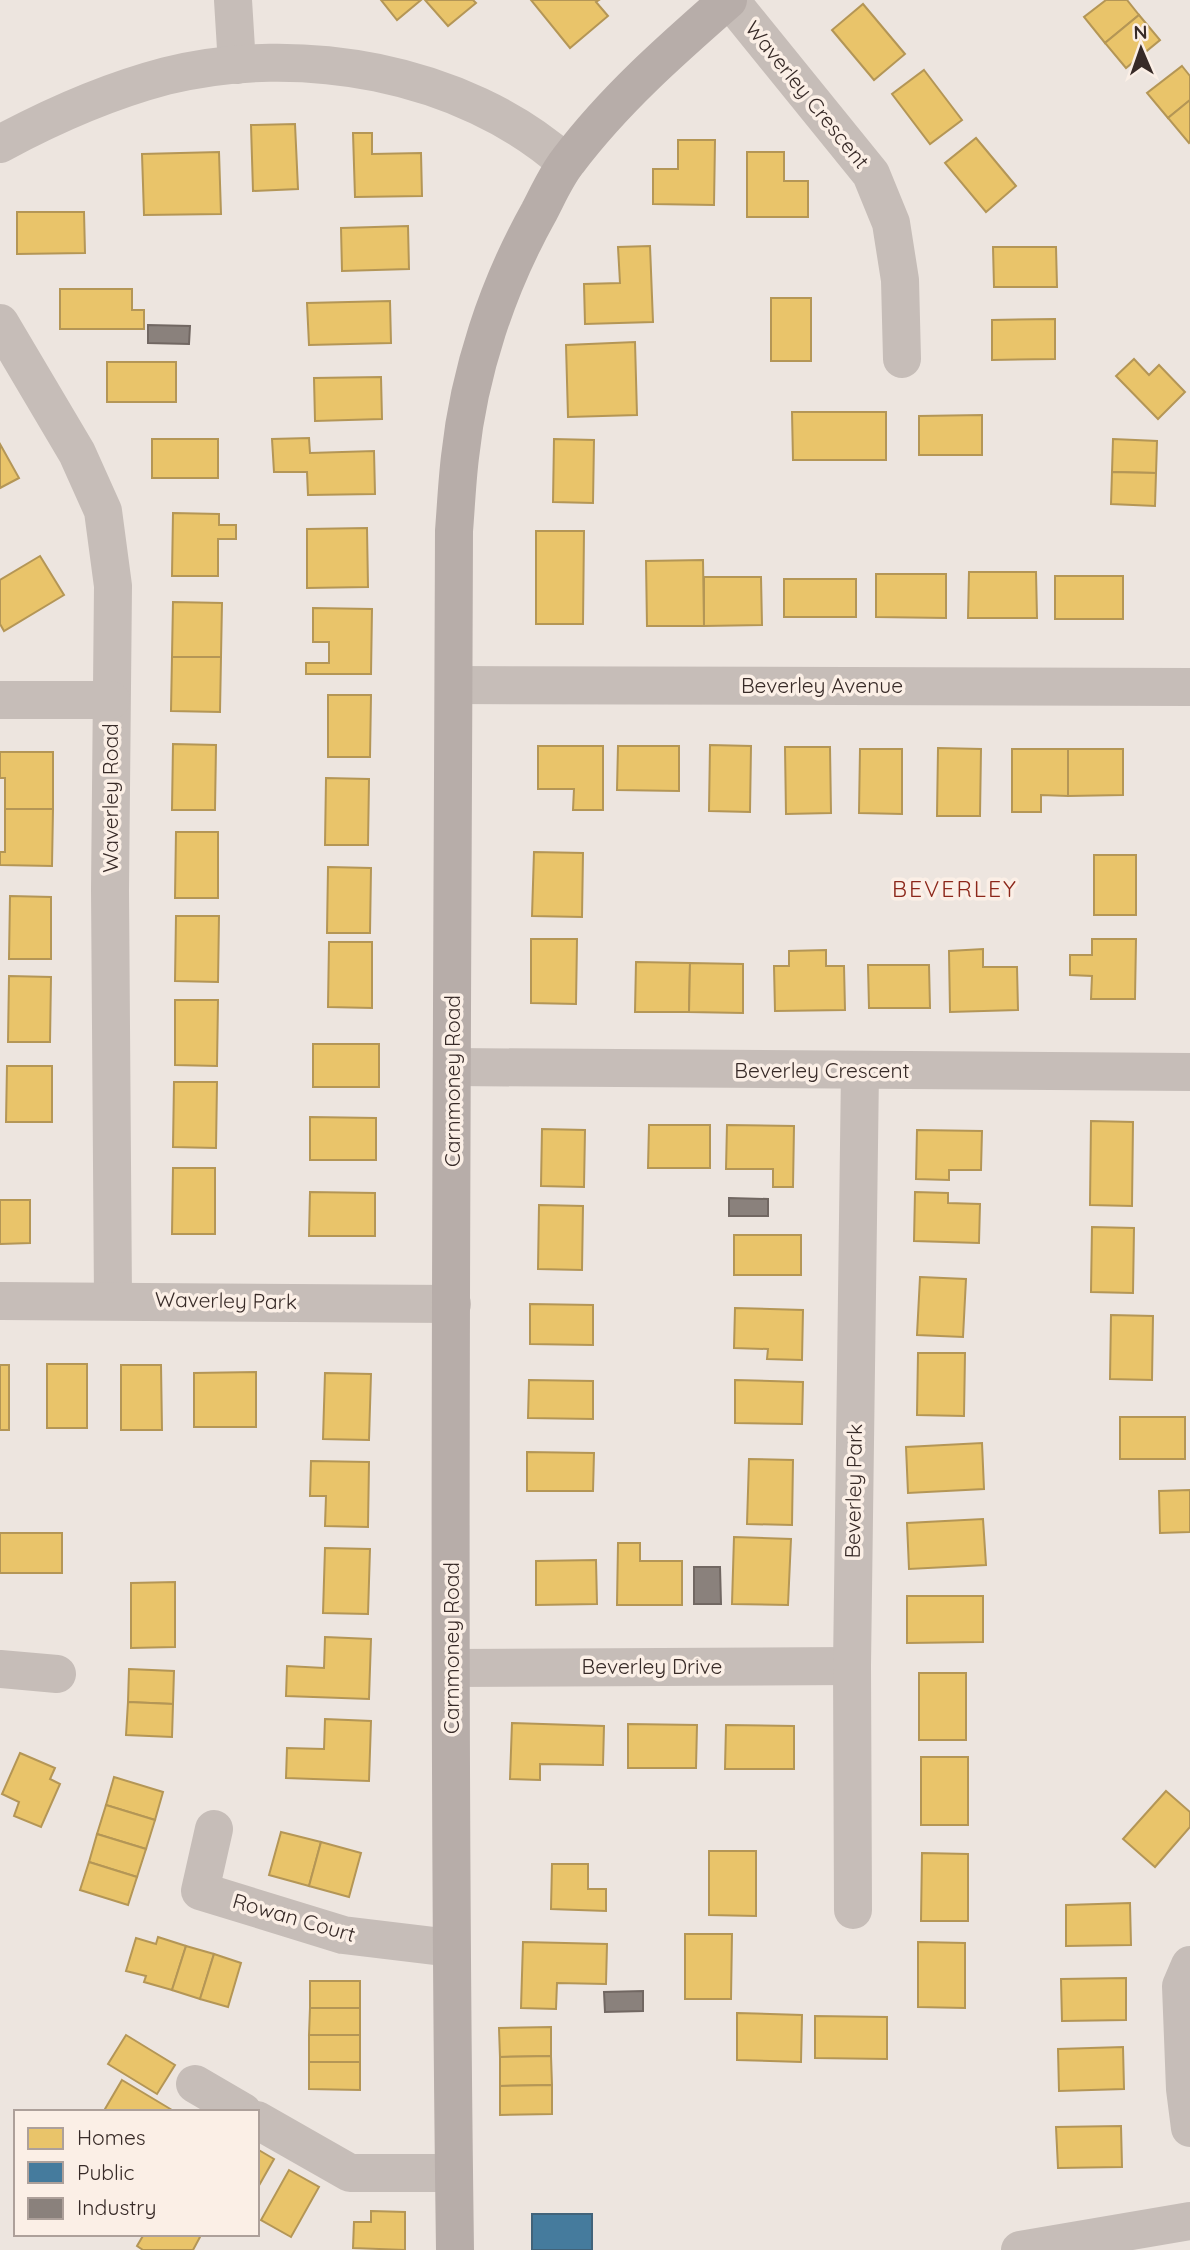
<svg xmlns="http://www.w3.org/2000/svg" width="1190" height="2250" font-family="Quicksand,sans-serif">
  <rect width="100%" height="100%" fill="#ede5df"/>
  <g fill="#e9c46a" stroke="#b49656" stroke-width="2">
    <path d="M381,0H421L397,20Z"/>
    <path d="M425,0H473L476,3L448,26Z"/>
    <path d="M531,0H599L596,2L608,16L570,48Z"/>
    <path d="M1106,0H1127L1139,15L1105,43L1084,17Z"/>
    <path d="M863,4L905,54L874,80L832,30Z"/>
    <path d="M1139,15L1160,40L1126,68L1105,43Z"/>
    <path d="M1182,66L1190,76V100L1168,118L1147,93Z"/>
    <path d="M924,70L962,120L930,144L892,94Z"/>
    <path d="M1190,100V142L1189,143L1168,118Z"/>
    <path d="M295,124L298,189L253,191L251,125Z"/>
    <path d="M353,133H372V154L421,153L422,196L355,197Z"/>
    <path d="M976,138L1016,186L986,212L945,163Z"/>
    <path d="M678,140H715L714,205L653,204V169H678Z"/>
    <path d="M219,152L221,214L144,215L142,154Z"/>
    <path d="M747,152H784V181H808V217H747Z"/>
    <path d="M17,212H84L85,253L17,254Z"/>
    <path d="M408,226L409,269L342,271L341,228Z"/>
    <path d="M650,246L653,322L585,324L584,284L620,283L618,247Z"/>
    <path d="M993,247H1056L1057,287H994Z"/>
    <path d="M60,289H132V310H144V329H60Z"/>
    <rect x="771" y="298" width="40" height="63"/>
    <path d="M390,301L391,343L309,345L307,303Z"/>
    <path d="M1055,319V359L992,360V320Z"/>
    <path d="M635,342L637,415L568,417L566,345Z"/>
    <path d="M1134,359L1149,375L1159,365L1185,392L1158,419L1116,376Z"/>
    <rect x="107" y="362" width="69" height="40"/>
    <path d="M381,377L382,419L315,421L314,378Z"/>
    <path d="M792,412H886V460H793Z"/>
    <path d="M982,415V455H919V416Z"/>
    <path d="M309,438L310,453L374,451L375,494L308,495L307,472H274L272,439Z"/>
    <rect x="152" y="439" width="66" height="39"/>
    <path d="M554,439L594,440L593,503L553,502Z"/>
    <path d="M1113,439L1157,441L1156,473L1112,472Z"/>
    <path d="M0,444L19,478L0,488Z"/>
    <path d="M1112,472L1156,473L1155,506L1111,504Z"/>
    <path d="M173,513L219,514V525H236V539H218V576H172Z"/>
    <path d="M367,528L368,587L307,588V529Z"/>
    <path d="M536,531H584L583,624H536Z"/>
    <path d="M40,556L64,595L4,631L0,624V580Z"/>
    <path d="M703,560L704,626H647L646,561Z"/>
    <path d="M969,572H1036L1037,618H968Z"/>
    <path d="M876,574H946V618L876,617Z"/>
    <rect x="1055" y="576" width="68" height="43"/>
    <path d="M704,577H761L762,625L704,626Z"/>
    <rect x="784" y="579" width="72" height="38"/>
    <path d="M173,602L222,603L221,657H172Z"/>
    <path d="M313,608L372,609L371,674H306V663H329V642H313Z"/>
    <path d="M172,657H221L220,712L171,711Z"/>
    <path d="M328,695H371L370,757H328Z"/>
    <path d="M173,744L216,745L215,810H172Z"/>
    <path d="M710,745L751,746L750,812L709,811Z"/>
    <path d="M538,746H603V810H573L574,789H538Z"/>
    <path d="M618,746H679V791L617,790Z"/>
    <path d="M785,747H830L831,813L786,814Z"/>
    <path d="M938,748L981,749L980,816H937Z"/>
    <path d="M860,749H902V814L859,813Z"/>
    <path d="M1012,749H1068V796L1041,795V812H1012Z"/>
    <path d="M1068,749H1123V795L1068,796Z"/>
    <path d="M0,752H53V809H5V778H0Z"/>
    <path d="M326,778L369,779L368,845H325Z"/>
    <path d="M5,809H53L52,866L0,865V852H5Z"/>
    <path d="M176,832H218V898H175Z"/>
    <path d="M534,852L583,853L582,917L532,916Z"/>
    <rect x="1094" y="855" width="42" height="60"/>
    <path d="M328,867L371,868L370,933H327Z"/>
    <path d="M10,896L51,897V959H9Z"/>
    <path d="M176,916H219L218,982L175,981Z"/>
    <path d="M531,939H577L576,1004L531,1003Z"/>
    <path d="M1092,939H1136L1135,999H1091L1092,976L1070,975V955H1092Z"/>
    <path d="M329,942H372V1008L328,1007Z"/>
    <path d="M983,949V967H1017L1018,1010L950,1012L949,951Z"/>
    <path d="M826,950V966H844L845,1010L775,1011L774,966H789V951Z"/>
    <path d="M636,962L690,963L689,1012H635Z"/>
    <path d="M690,963L743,964V1013L689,1012Z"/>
    <path d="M868,965H929L930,1008H869Z"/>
    <path d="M9,976L51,977L50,1042H8Z"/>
    <path d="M175,1000H218L217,1066L175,1065Z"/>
    <rect x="313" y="1044" width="66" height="43"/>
    <path d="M7,1066H52V1122H6Z"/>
    <path d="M174,1082H217L216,1148L173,1147Z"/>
    <path d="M310,1117L376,1118V1160H310Z"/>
    <path d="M1091,1121L1133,1122L1132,1206L1090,1205Z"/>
    <path d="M649,1125H710V1168H648Z"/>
    <path d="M727,1125L794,1126L793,1187H773V1169H726Z"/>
    <path d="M542,1129L585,1130L584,1187L541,1186Z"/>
    <path d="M917,1130L982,1131L981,1170H949V1180L916,1179Z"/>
    <path d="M173,1168H215V1234H172Z"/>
    <path d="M310,1192L375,1193V1236H309Z"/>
    <path d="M915,1192L948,1193V1203L980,1204L979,1243L914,1241Z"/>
    <path d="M0,1200H30V1243L0,1244Z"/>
    <path d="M539,1205L583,1206L582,1270L538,1269Z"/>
    <path d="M1092,1227L1134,1228L1133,1293L1091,1292Z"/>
    <rect x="734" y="1235" width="67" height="40"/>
    <path d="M920,1277L966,1279L963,1337L917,1335Z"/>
    <path d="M530,1304L593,1305V1345L530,1344Z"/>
    <path d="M735,1308L803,1310L802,1360L767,1359L768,1349L734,1348Z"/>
    <path d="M1111,1315L1153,1316L1152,1380L1110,1379Z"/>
    <path d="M918,1353H965L964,1416L917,1415Z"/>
    <rect x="47" y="1364" width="40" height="64"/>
    <rect x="0" y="1365" width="9" height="65"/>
    <path d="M121,1365H161L162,1430H121Z"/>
    <path d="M256,1372V1427H194V1373Z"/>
    <path d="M325,1373L371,1374L369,1440L323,1439Z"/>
    <path d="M529,1380L593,1381V1419L528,1418Z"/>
    <path d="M735,1380L803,1382L802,1424L735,1423Z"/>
    <rect x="1120" y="1417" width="65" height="42"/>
    <path d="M982,1443L984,1489L908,1493L906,1447Z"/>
    <path d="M527,1452L594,1453L593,1491H527Z"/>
    <path d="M749,1459L793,1460L792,1525L747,1524Z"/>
    <path d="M311,1461L369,1462L368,1527L325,1526L326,1496H310Z"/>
    <path d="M1190,1490V1532L1160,1533L1159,1491Z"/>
    <path d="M983,1519L986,1565L909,1569L907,1523Z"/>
    <rect x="0" y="1533" width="62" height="40"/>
    <path d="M734,1537L791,1539L788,1605L732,1604Z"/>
    <path d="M618,1543H640V1561H682V1605H617Z"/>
    <path d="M325,1548L370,1549L368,1614L323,1613Z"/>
    <path d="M596,1560L597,1604L536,1605V1561Z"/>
    <path d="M175,1582V1647L131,1648V1583Z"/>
    <path d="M907,1596H983V1642L907,1643Z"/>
    <path d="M325,1637L371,1639L369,1699L286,1696L287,1666L324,1668Z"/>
    <path d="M129,1669L174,1671L173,1704L128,1702Z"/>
    <rect x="919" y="1673" width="47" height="67"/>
    <path d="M128,1702L173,1704L172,1737L126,1735Z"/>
    <path d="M325,1719L371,1721L369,1781L286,1778L287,1748L324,1749Z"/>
    <path d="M512,1723L604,1726L603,1765L540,1764V1780L510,1779Z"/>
    <path d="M628,1724L697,1725L696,1768H628Z"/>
    <path d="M726,1725L794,1726V1769H725Z"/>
    <path d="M20,1753L55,1768L50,1779L60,1784L41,1827L14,1816L19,1802L2,1794Z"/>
    <rect x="921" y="1757" width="47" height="68"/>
    <path d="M114,1777L163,1792L155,1820L106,1805Z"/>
    <path d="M1166,1791L1190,1812V1827L1155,1867L1123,1839Z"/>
    <path d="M106,1805L155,1820L146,1849L97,1834Z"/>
    <path d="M281,1832L321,1842L309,1886L269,1875Z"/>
    <path d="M97,1834L146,1849L137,1877L89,1862Z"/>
    <path d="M321,1842L361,1853L349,1897L309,1886Z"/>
    <path d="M709,1851H756V1916L709,1915Z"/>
    <path d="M922,1853L968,1854V1921H921Z"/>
    <path d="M89,1862L137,1877L128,1905L80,1890Z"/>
    <path d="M552,1864H588V1889H606V1911L551,1909Z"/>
    <path d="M1130,1903L1131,1945L1066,1946V1905Z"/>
    <path d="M685,1934H732L731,1999H685Z"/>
    <path d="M158,1937L186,1946L172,1990L144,1982L146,1976L126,1971L136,1938L156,1944Z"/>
    <path d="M523,1942L607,1944L606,1984L557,1983L556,2009L521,2008Z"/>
    <path d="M918,1942L965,1943V2008L918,2007Z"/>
    <path d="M186,1946L214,1954L200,1999L172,1990Z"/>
    <path d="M214,1954L241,1963L228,2007L200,1999Z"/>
    <path d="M1126,1978V2020L1062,2021L1061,1979Z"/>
    <rect x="310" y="1981" width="50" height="27"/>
    <path d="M310,2008H360V2035H309Z"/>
    <path d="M737,2013L802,2015L801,2062L737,2060Z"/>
    <path d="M815,2016L887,2017V2059L815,2058Z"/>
    <path d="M551,2027V2056L500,2057L499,2028Z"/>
    <path d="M126,2035L175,2065L157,2094L108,2064Z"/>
    <rect x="309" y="2035" width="51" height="27"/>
    <path d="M1123,2047L1124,2089L1059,2091L1058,2049Z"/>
    <path d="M551,2056L552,2085L500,2086V2057Z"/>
    <path d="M309,2062H360V2090L309,2089Z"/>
    <path d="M122,2080L172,2110L109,2112L105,2109Z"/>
    <path d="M552,2085V2114L500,2115V2086Z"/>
    <path d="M1121,2126L1122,2167L1058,2168L1056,2127Z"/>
    <path d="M257,2149L274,2159L257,2189Z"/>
    <path d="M289,2170L319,2187L291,2237L261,2220Z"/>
    <path d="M371,2211L405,2212V2250L353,2248L354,2222H371Z"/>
    <path d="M144,2234H196L200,2237L193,2250H143L137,2246Z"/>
  </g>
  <rect fill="#457b9d" stroke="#41637a" stroke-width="2" x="532" y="2214" width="60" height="36"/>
  <g fill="#8a817c" stroke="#716762" stroke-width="2">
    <path d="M148,325L190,326L189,344L148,343Z"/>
    <path d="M729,1198L768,1199V1216H729Z"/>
    <path d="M694,1567H720L721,1604H694Z"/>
    <path d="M643,1991V2011L605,2012L604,1992Z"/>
  </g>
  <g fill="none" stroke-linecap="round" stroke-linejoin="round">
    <g stroke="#c6bdb8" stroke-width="38">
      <path d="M233,0L237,65"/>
      <path d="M730,0L871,174L891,223L900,280L902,359"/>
      <path d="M0,144C52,116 109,91 166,76C298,43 463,71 566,163"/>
      <path d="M0,323L77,453L103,511L113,586L110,890L113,1300"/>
      <path d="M454,685L1190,687"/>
      <path d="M0,700H111"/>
      <path d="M454,1067L1190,1072"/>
      <path d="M0,1301L452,1304"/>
      <path d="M452,1668L852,1666"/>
      <path d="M0,1669L57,1674"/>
      <path d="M214,1829L200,1891L343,1935L451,1948"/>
      <path d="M853,1910L852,1666L860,1071"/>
      <path d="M1190,1965L1181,1986L1185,2089L1190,2128"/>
      <path d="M195,2084L243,2112"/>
      <path d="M257,2120L350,2173H454"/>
      <path d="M1020,2250L1190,2221"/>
    </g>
    <path stroke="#b7ada9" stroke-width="38" d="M455,2250C447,1677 452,1104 454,531C456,506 457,482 460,457C469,372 497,287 539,212C548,195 556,176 568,161C614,100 671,50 728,0"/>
  </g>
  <g text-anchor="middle" stroke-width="7" stroke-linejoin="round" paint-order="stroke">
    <g font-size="21" fill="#372a27" stroke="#fbefe6">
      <text transform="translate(807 95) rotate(51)" y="7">Waverley Crescent</text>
      <text x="822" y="693">Beverley Avenue</text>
      <text transform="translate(111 798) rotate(-90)" y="7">Waverley Road</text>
      <text x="822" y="1078">Beverley Crescent</text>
      <text transform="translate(453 1081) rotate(-90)" y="7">Carnmoney Road</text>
      <text transform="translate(226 1301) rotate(1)" y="7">Waverley Park</text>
      <text transform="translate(854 1491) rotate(-89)" y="7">Beverley Park</text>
      <text transform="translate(452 1648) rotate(-90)" y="7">Carnmoney Road</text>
      <text x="652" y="1674">Beverley Drive</text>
      <text transform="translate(294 1918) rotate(16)" y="7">Rowan Court</text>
    </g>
    <g font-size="23" letter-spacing="2" fill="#8c271a" stroke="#fbefe6">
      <text x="955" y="897">BEVERLEY</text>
    </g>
  </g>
  <rect x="14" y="2110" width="245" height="126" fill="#fbefe6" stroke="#ada09a" stroke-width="2"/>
  <rect x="28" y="2128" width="35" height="21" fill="#e9c46a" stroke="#ada09a" stroke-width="2"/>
  <text x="77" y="2145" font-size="21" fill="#372a27">Homes</text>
  <rect x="28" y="2162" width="35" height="21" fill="#457b9d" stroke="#ada09a" stroke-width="2"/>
  <text x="77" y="2180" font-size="21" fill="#372a27">Public</text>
  <rect x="28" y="2198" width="35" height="21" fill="#8a817c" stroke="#ada09a" stroke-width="2"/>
  <text x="77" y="2215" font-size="21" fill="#372a27">Industry</text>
  <g transform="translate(1141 49) rotate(358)" stroke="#fbefe6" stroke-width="5" paint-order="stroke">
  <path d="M0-5L12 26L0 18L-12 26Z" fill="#372a27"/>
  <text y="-10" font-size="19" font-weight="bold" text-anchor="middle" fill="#372a27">N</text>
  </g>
</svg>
